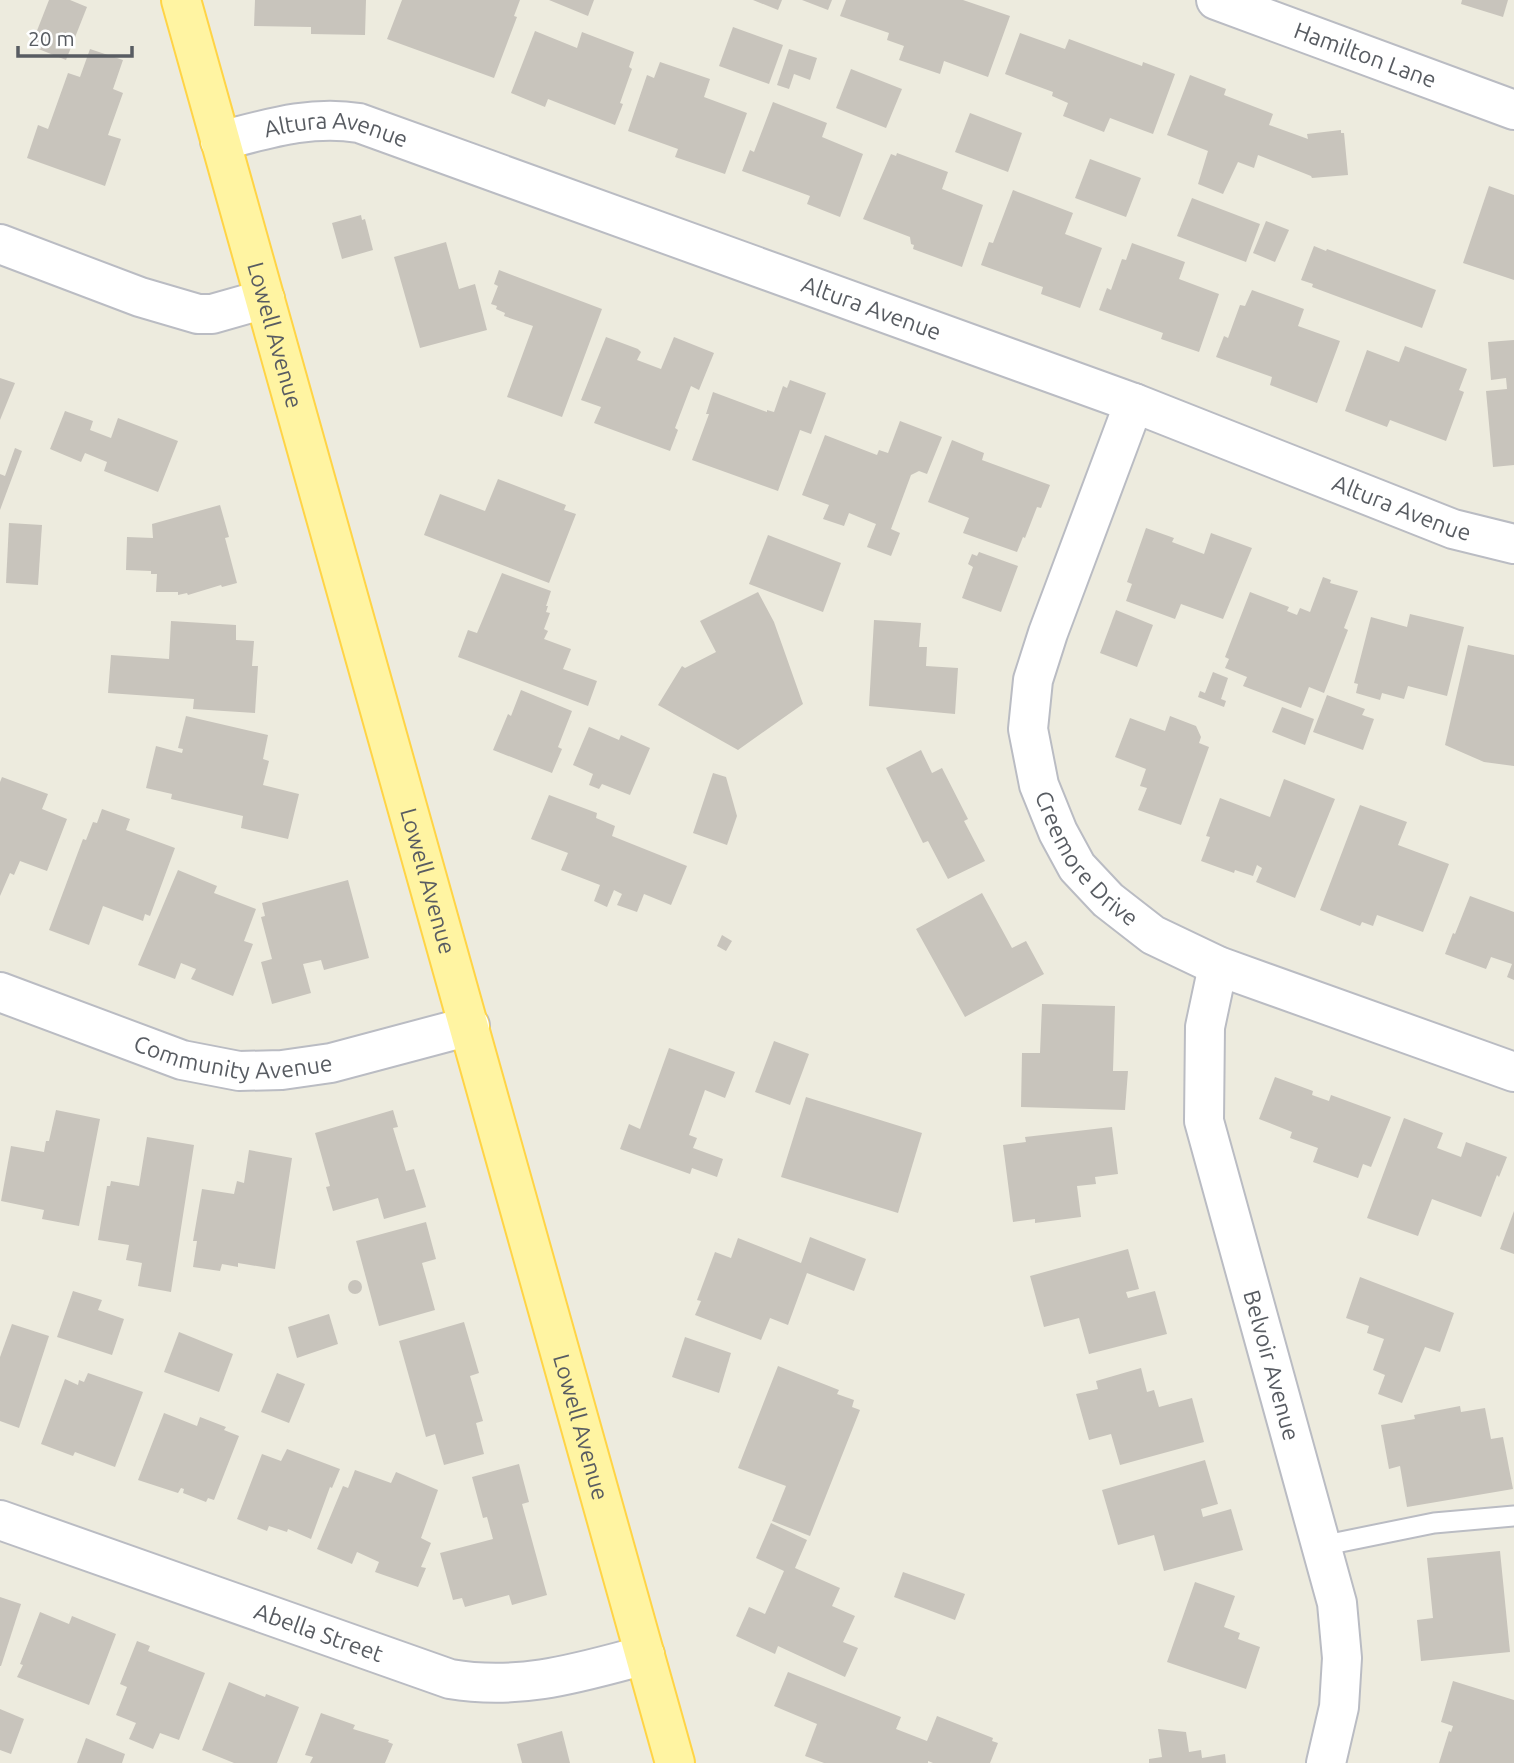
<svg xmlns="http://www.w3.org/2000/svg" width="1514" height="1763" font-family="Ubuntu,sans-serif">
  <rect width="100%" height="100%" fill="#edebde"/>
  <g fill="#c8c4bc">
    <path d="M49,0H70L87,7L66,60L31,46Z"/>
    <path d="M255,0H366L365,35L311,34V27L254,26Z"/>
    <path d="M402,0H520L514,16L517,17L494,78L387,39Z"/>
    <path d="M549,0H594L588,16Z"/>
    <path d="M753,0H782L778,10Z"/>
    <path d="M802,0H832L828,10Z"/>
    <path d="M846,0H963L1010,16L988,77L944,61L940,74L899,60L904,46L887,40L889,33L840,16Z"/>
    <path d="M1462,0H1508L1503,17L1461,4Z"/>
    <path d="M733,27L783,45L769,84L719,66Z"/>
    <path d="M535,31L577,48L582,32L634,52L629,67L632,69L620,103L623,104L615,125L548,99L545,107L511,93Z"/>
    <path d="M1020,33L1065,49L1069,39L1142,66L1143,62L1175,74L1153,134L1110,118L1104,132L1063,116L1068,103L1052,96L1053,92L1005,74Z"/>
    <path d="M90,49L123,60L113,89L123,93L108,135L121,139L105,186L27,158L38,125L48,129L68,73L80,77Z"/>
    <path d="M789,49L817,58L810,80L794,74L789,89L777,85Z"/>
    <path d="M660,62L710,79L704,97L747,113L725,174L675,157L678,149L628,131L647,75L654,78Z"/>
    <path d="M851,69L902,89L886,128L836,108Z"/>
    <path d="M1190,75L1226,89L1224,95L1273,114L1269,125L1308,139L1307,134L1341,130V133H1344L1348,175L1312,178L1311,176L1258,155L1254,168L1238,162L1223,194L1198,184L1208,151L1167,135Z"/>
    <path d="M773,102L827,123L822,137L863,154L840,217L807,204L810,196L742,171L750,150L754,152Z"/>
    <path d="M970,113L1022,133L1008,172L955,152Z"/>
    <path d="M897,153L948,172L942,189L983,205L962,267L913,249L914,245L911,244L910,237L863,219L891,154L896,156Z"/>
    <path d="M1090,159L1141,178L1126,217L1075,198Z"/>
    <path d="M1489,186L1514,195V280L1463,263Z"/>
    <path d="M1013,190L1073,213L1065,234L1102,248L1080,308L1041,294L1043,287L981,265L989,242L993,243Z"/>
    <path d="M1192,198L1260,224L1246,262L1177,236Z"/>
    <path d="M361,215L362,220L365,219L373,250L342,259L332,223Z"/>
    <path d="M1266,221L1289,230L1275,262L1253,253Z"/>
    <path d="M446,242L459,289L475,284L487,330L420,348L394,257Z"/>
    <path d="M1132,243L1185,262L1179,279L1219,294L1199,352L1161,339L1163,333L1099,310L1107,288L1111,290L1122,259L1126,260Z"/>
    <path d="M1314,246L1326,251L1327,249L1436,290L1422,328L1312,287L1313,284L1301,280Z"/>
    <path d="M499,270L602,309L562,417L507,397L533,326L504,316L505,313L496,309L497,306L491,304L498,286L494,284Z"/>
    <path d="M1252,290L1304,309L1298,326L1340,341L1317,403L1270,385L1272,377L1216,357L1224,336L1228,338L1240,305L1245,306Z"/>
    <path d="M606,337L638,349L641,352L637,360L661,369L674,337L714,353L699,390L691,386L675,428L678,430L670,451L594,423L601,407L581,400Z"/>
    <path d="M1514,340V465L1493,467L1486,391L1507,389L1506,378L1491,380L1488,342Z"/>
    <path d="M1405,346L1467,369L1459,390L1464,392L1446,441L1390,420L1387,427L1345,411L1367,350L1399,362Z"/>
    <path d="M0,378L15,383L0,420Z"/>
    <path d="M790,380L826,393L811,434L800,430L778,491L692,460L709,414H706L713,392L767,412V410L774,412L783,386L787,388Z"/>
    <path d="M65,411L93,421L90,430L111,438L118,418L178,441L158,492L104,471L107,462L85,453L81,462L50,449Z"/>
    <path d="M900,421L942,437L927,474L919,471L911,475L891,529L900,533L891,556L867,547L876,524L849,513L844,526L823,519L829,505L802,495L825,435L877,455L879,450L888,453Z"/>
    <path d="M952,440L984,453L982,460L1050,485L1041,508L1037,507L1025,538L1023,537L1017,552L963,533L969,518L928,502Z"/>
    <path d="M15,448L22,451L0,510V474L5,476Z"/>
    <path d="M498,479L566,505L564,510L576,514L549,583L424,535L440,494L485,511Z"/>
    <path d="M220,505L229,537L225,538L237,583L222,587L221,585L188,595L187,593L178,595V592H156L157,574H151V571L126,570L127,537L153,538L152,524Z"/>
    <path d="M9,523L42,525L38,585L6,583Z"/>
    <path d="M1146,528L1174,538L1172,542L1204,554L1211,533L1252,548L1223,619L1181,604L1175,619L1126,601L1132,584L1127,582Z"/>
    <path d="M768,535L841,563L823,612L749,584Z"/>
    <path d="M979,552L1018,566L1001,612L962,598L973,567L968,564L972,554L977,556Z"/>
    <path d="M502,573L551,591L546,606H548L546,612L550,613L544,629L548,631L544,639L571,649L563,669L597,681L588,706L458,657L468,630L477,633Z"/>
    <path d="M1323,577L1331,580L1330,583L1358,591L1344,628L1348,630L1324,693L1309,687L1301,708L1243,686L1247,677L1225,668L1229,659L1225,657L1250,592L1289,607L1287,611L1297,615L1300,608L1310,612Z"/>
    <path d="M758,592L774,622L803,704L738,750L658,705L682,666L685,668L716,652L700,621Z"/>
    <path d="M1116,610L1153,625L1137,667L1100,653Z"/>
    <path d="M1410,614L1464,627L1447,696L1408,686L1404,699L1382,693L1380,700L1356,693L1358,684L1354,683L1371,617L1407,627Z"/>
    <path d="M874,620L921,623L919,647H927L926,666L958,668L955,714L869,706Z"/>
    <path d="M171,621L236,625V640L254,641L252,666H258L255,713L193,709L194,699L108,693L111,655L169,659Z"/>
    <path d="M1468,645L1514,655V766L1484,762L1445,745Z"/>
    <path d="M1213,672L1228,678L1221,699L1226,701L1224,707L1198,697L1200,691L1205,693Z"/>
    <path d="M521,690L572,711L558,747L562,749L552,773L493,750L508,714L511,716Z"/>
    <path d="M1327,695L1365,709L1362,715L1374,719L1363,750L1313,732Z"/>
    <path d="M1282,707L1314,719L1305,745L1272,732Z"/>
    <path d="M186,716L268,735L263,759L269,761L263,785L299,794L288,839L241,828L243,816L171,799L172,794L146,788L156,746L182,753L183,749L178,748Z"/>
    <path d="M1170,716L1196,726L1201,737L1199,743L1209,747L1181,825L1138,810L1147,788L1140,786L1146,769L1115,757L1130,718L1165,731Z"/>
    <path d="M589,727L619,740L621,735L650,748L630,795L602,784L599,789L589,785L593,774L573,765Z"/>
    <path d="M921,750L932,773L942,768L968,819L964,821L985,861L948,879L928,841L923,843L886,768Z"/>
    <path d="M713,773L726,777L737,816L727,845L693,833Z"/>
    <path d="M2,777L48,794L42,809L67,819L47,871L20,861L14,875L10,873L0,896V782Z"/>
    <path d="M1284,779L1335,799L1295,898L1256,882L1262,868L1257,865L1253,876L1235,870L1234,873L1201,861L1210,837L1206,836L1220,798L1270,817Z"/>
    <path d="M549,795L597,813L596,818L615,826L612,836L687,866L671,905L644,894L637,912L617,905L622,894L614,890L607,907L594,901L600,885L561,870L568,853L531,839Z"/>
    <path d="M1360,805L1407,822L1398,845L1449,864L1423,932L1377,915L1373,926L1362,922L1360,926L1320,910Z"/>
    <path d="M102,809L130,819L126,830L175,848L150,916L145,914L143,921L103,906L89,945L49,930L83,839L86,840L93,822L97,823Z"/>
    <path d="M178,870L217,886L214,893L256,909L244,941L253,944L233,996L191,979L196,969L181,963L175,979L138,965Z"/>
    <path d="M348,880L369,958L324,970L321,960L303,964L311,993L272,1004L261,962L272,959L261,917L265,916L262,903Z"/>
    <path d="M982,893L1012,948L1026,941L1044,974L965,1017L916,929Z"/>
    <path d="M1470,896L1514,912V980L1507,977L1512,964L1491,957L1486,969L1445,954L1453,933L1455,934Z"/>
    <path d="M722,935L732,941L726,951L717,946Z"/>
    <path d="M1042,1004L1115,1006L1113,1071H1128L1125,1110L1021,1107L1022,1053H1040Z"/>
    <path d="M774,1041L809,1054L790,1105L755,1092Z"/>
    <path d="M669,1048L735,1072L725,1098L705,1090L689,1135L697,1138L693,1148L723,1159L717,1177L692,1168L690,1174L620,1149L629,1124L640,1129Z"/>
    <path d="M1275,1077L1313,1091L1312,1095L1329,1101L1331,1095L1391,1117L1371,1167L1363,1164L1358,1178L1313,1162L1318,1148L1290,1138L1292,1132L1259,1119Z"/>
    <path d="M806,1097L922,1133L898,1213L781,1177Z"/>
    <path d="M56,1110L100,1119L79,1226L42,1219L44,1210L1,1201L11,1146L44,1152L46,1141H49Z"/>
    <path d="M393,1110L398,1127L393,1128L406,1171L414,1169L426,1207L384,1219L378,1198L333,1211L326,1187L330,1186L315,1133Z"/>
    <path d="M1404,1118L1443,1133L1437,1148L1461,1157L1466,1142L1507,1157L1499,1177L1497,1175L1481,1217L1432,1199L1418,1236L1367,1218Z"/>
    <path d="M1112,1127L1118,1174L1095,1177L1096,1184L1077,1186L1081,1217L1035,1223V1219L1013,1222L1003,1145L1026,1142L1025,1137Z"/>
    <path d="M147,1137L194,1145L171,1292L138,1286L142,1263L126,1260L129,1245L98,1240L107,1186H110L111,1181L139,1186Z"/>
    <path d="M249,1150L292,1158L275,1269L238,1263V1267L222,1264L220,1271L193,1267L197,1241H193L202,1189L234,1194L237,1181L244,1183Z"/>
    <path d="M1514,1211V1254L1500,1249Z"/>
    <path d="M426,1222L436,1259L422,1263L435,1310L379,1326L356,1241Z"/>
    <path d="M810,1237L866,1259L854,1291L807,1273L788,1325L770,1318L761,1340L695,1315L701,1301L697,1300L715,1252L731,1258L738,1238L801,1263Z"/>
    <path d="M1128,1249L1139,1289L1126,1292L1128,1298L1155,1291L1167,1334L1089,1354L1079,1318L1044,1327L1030,1276Z"/>
    <path d="M1360,1277L1454,1313L1440,1352L1425,1347L1402,1403L1378,1394L1385,1375L1373,1370L1384,1339L1367,1333L1369,1326L1346,1318Z"/>
    <circle cx="355" cy="1287" r="7"/>
    <path d="M73,1291L102,1300L98,1310L124,1319L112,1355L57,1337Z"/>
    <path d="M329,1314L338,1344L297,1358L288,1327Z"/>
    <path d="M464,1322L479,1373L470,1376L483,1421L476,1423L484,1454L444,1465L435,1434L426,1437L399,1341Z"/>
    <path d="M12,1324L49,1336L19,1428L0,1421V1357Z"/>
    <path d="M179,1332L233,1354L219,1392L164,1372Z"/>
    <path d="M685,1337L731,1353L719,1393L672,1377Z"/>
    <path d="M778,1366L839,1390L837,1394L854,1400L852,1407L860,1410L810,1536L772,1521L786,1486L738,1468Z"/>
    <path d="M1141,1368L1147,1392L1154,1390L1159,1407L1192,1398L1204,1442L1120,1465L1111,1434L1089,1440L1076,1394L1098,1389L1096,1381Z"/>
    <path d="M88,1373L143,1392L115,1467L75,1452L73,1456L41,1444L65,1379L78,1385L79,1380L84,1382Z"/>
    <path d="M277,1373L305,1384L289,1423L261,1412Z"/>
    <path d="M1460,1406L1461,1412L1485,1408L1491,1439L1503,1437L1513,1489L1407,1507L1400,1466L1389,1469L1381,1425L1415,1419L1414,1415Z"/>
    <path d="M164,1413L197,1426L200,1417L226,1427L224,1430L239,1436L214,1500L208,1498L206,1502L183,1493L184,1489L181,1488L178,1493L138,1480Z"/>
    <path d="M287,1449L340,1469L332,1488L330,1487L311,1539L288,1529L287,1532L269,1526L267,1531L237,1519L262,1454L281,1461Z"/>
    <path d="M1205,1460L1218,1504L1201,1509L1203,1517L1231,1509L1243,1550L1164,1571L1154,1535L1118,1545L1102,1490Z"/>
    <path d="M519,1464L529,1502L522,1504L547,1595L512,1605L509,1595L465,1607L462,1598L453,1600L440,1553L493,1539L487,1517L483,1518L472,1477Z"/>
    <path d="M355,1470L391,1483L396,1472L438,1490L421,1538L431,1543L421,1567L426,1568L418,1587L375,1572L379,1562L357,1552L352,1564L317,1549L343,1486L348,1488Z"/>
    <path d="M771,1523L807,1540L795,1568L840,1588L832,1606L855,1616L843,1642L858,1648L845,1677L778,1646L775,1654L736,1636L749,1607L765,1614L784,1571L756,1558Z"/>
    <path d="M1500,1551L1510,1652L1421,1661L1417,1620L1433,1618L1427,1558Z"/>
    <path d="M903,1572L965,1594L955,1620L894,1597Z"/>
    <path d="M1195,1582L1235,1596L1224,1627L1240,1633L1238,1639L1260,1647L1246,1689L1167,1662Z"/>
    <path d="M0,1597L21,1604L1,1666H0Z"/>
    <path d="M40,1612L69,1624L72,1616L116,1634L89,1705L17,1677L23,1665L20,1664Z"/>
    <path d="M137,1641L150,1646L148,1651L205,1673L179,1740L160,1733L153,1749L129,1739L136,1723L116,1715L127,1687L120,1684Z"/>
    <path d="M788,1672L901,1717L896,1729L927,1741L937,1716L993,1738L992,1741L998,1743L990,1763H933L928,1761V1763H824L805,1756L817,1724L774,1706Z"/>
    <path d="M1453,1681L1514,1700V1763H1439L1449,1731L1451,1732L1453,1726L1441,1722Z"/>
    <path d="M229,1682L265,1697L266,1694L299,1707L277,1763H234L202,1750Z"/>
    <path d="M0,1709L24,1719L11,1754L0,1750Z"/>
    <path d="M321,1713L355,1725L353,1729L389,1740L388,1742L393,1744L385,1763H310L313,1757L305,1755Z"/>
    <path d="M1158,1729L1186,1732L1189,1752L1201,1750L1202,1758L1225,1754L1226,1763H1149V1759L1162,1757Z"/>
    <path d="M562,1731L570,1763H522L517,1744Z"/>
    <path d="M86,1738L125,1754L122,1763H77Z"/>
  </g>
  <g fill="none" stroke-linecap="round" stroke-linejoin="round">
    <g stroke="#babcc3" stroke-width="23">
      <path id="lane" d="M1321,1546L1434,1523L1514,1516"/>
    </g>
    <g stroke="#babcc3" stroke-width="42">
      <g id="street">
        <path id="s1" d="M1216,0L1514,110"/>
        <path id="s2" d="M220,141C267,129 311,115 359,123L1134,403L1453,529L1514,544"/>
        <path d="M0,244L140,297L198,314H212L265,299"/>
        <path id="s3" d="M1134,403L1048,633L1033,680L1028,729L1039,785L1058,832L1077,867L1108,900L1153,935L1218,966L1514,1072"/>
        <path id="s4" d="M1218,966L1205,1027L1204,1121L1337,1603L1342,1658L1339,1707L1326,1763"/>
        <path id="s5" d="M0,992L182,1060L239,1071L282,1070L331,1063L470,1026"/>
        <path id="s6" d="M0,1520L450,1679C520,1691 578,1673 645,1655"/>
      </g>
    </g>
    <g stroke="#ffd446" stroke-width="42">
      <g id="primary">
        <path id="s7" d="M181,0L675,1763"/>
      </g>
    </g>
    <use href="#lane" stroke="#fff" stroke-width="19"/>
    <use href="#street" stroke="#fff" stroke-width="38"/>
    <use href="#primary" stroke="#fff4a2" stroke-width="38"/>
  </g>
  <g text-anchor="middle" stroke-width="5" stroke-linejoin="round" paint-order="stroke">
    <g font-size="23" fill="#585c62" stroke="#fff">
      <text dy="8" stroke="none"><textPath href="#s1" startOffset="159">Hamilton Lane</textPath></text>
      <text dy="8" stroke="none"><textPath href="#s2" startOffset="119">Altura Avenue</textPath></text>
      <text dy="8" stroke="none"><textPath href="#s2" startOffset="686">Altura Avenue</textPath></text>
      <text dy="8" stroke="none"><textPath href="#s7" startOffset="348">Lowell Avenue</textPath></text>
      <text dy="8" stroke="none"><textPath href="#s2" startOffset="1253">Altura Avenue</textPath></text>
      <text dy="8" stroke="none"><textPath href="#s3" startOffset="490">Creemore Drive</textPath></text>
      <text dy="8" stroke="none"><textPath href="#s7" startOffset="915">Lowell Avenue</textPath></text>
      <text dy="8" stroke="none"><textPath href="#s5" startOffset="245">Community Avenue</textPath></text>
      <text dy="8" stroke="none"><textPath href="#s4" startOffset="410">Belvoir Avenue</textPath></text>
      <text dy="8" stroke="none"><textPath href="#s7" startOffset="1482">Lowell Avenue</textPath></text>
      <text dy="8" stroke="none"><textPath href="#s6" startOffset="338">Abella Street</textPath></text>
    </g>
  </g>
  <path d="M18 46v10h114v-10" fill="none" stroke="#585c62" stroke-width="3.5"/>
  <text x="28" y="46" font-size="21" fill="#585c62" stroke="#ffffff" stroke-width="5" paint-order="stroke">20 m</text>
</svg>
